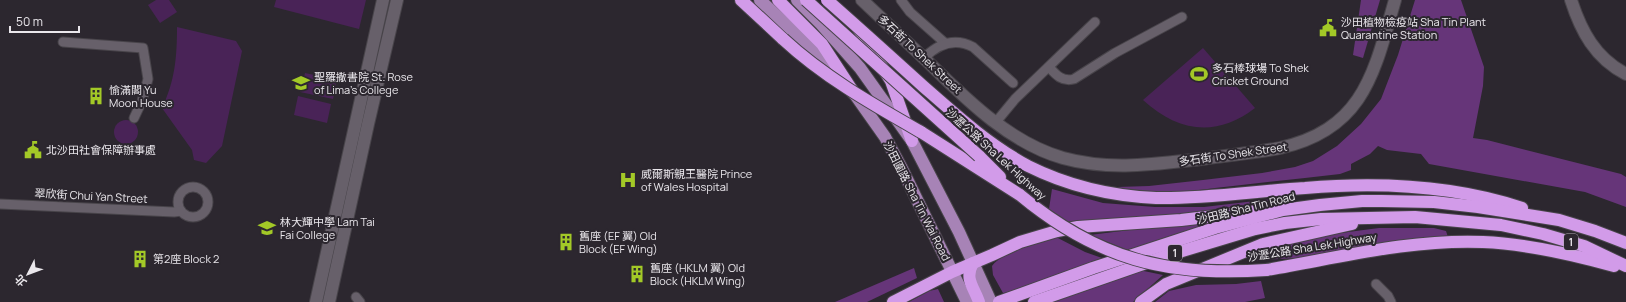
<svg xmlns="http://www.w3.org/2000/svg" width="1626" height="302" font-family="Manrope,'Noto Sans TC',sans-serif">
  <rect width="100%" height="100%" fill="#2c272f"/>
  <g fill="#492357">
    <path d="M156,0H169L177,12L160,23L148,5Z"/>
    <path d="M276,0H366L359,29L274,7Z"/>
    <path d="M177,27L236,41L242,51L222,146L206,163L194,160L192,150L162,108C175,81 177,57 177,27Z"/>
    <path d="M1203,48L1255,108C1216,138 1178,132 1143,100Z"/>
    <path d="M305,73L337,80L333,99L300,92Z"/>
    <path d="M298,96L331,104L327,123L294,115Z"/>
    <circle cx="126" cy="132" r="12"/>
  </g>
  <g fill="#663579">
    <path d="M1361,0H1380L1363,58L1353,55Z"/>
    <path d="M1415,0H1461L1484,67L1483,86L1473,138L1487,140L1621,174L1626,177V207L1585,192L1429,164L1421,154L1387,150L1378,146L1370,154L1351,164V170L1340,174C1304,178 1268,182 1233,186C1195,190 1154,198 1117,187L1149,186L1203,180L1262,173L1295,167L1313,161L1337,146L1361,124L1381,99L1398,55Z"/>
    <path d="M1052,189L1103,203L1155,207H1204L1290,197L1205,212L1070,223L1049,209Z"/>
    <path d="M1208,220L1209,225L1130,251L1090,235Z"/>
    <path d="M1379,228H1434L1446,231L1448,237L1385,243L1296,258L1247,261L1292,244L1333,234Z"/>
    <path d="M1054,236L1085,252L1102,258L1012,292L1003,293L993,275L992,266C1001,253 1039,242 1054,236Z"/>
    <path d="M914,268L917,278L867,302H835Z"/>
    <path d="M1139,270L1163,275L1133,302H1046Z"/>
    <path d="M1261,281L1265,298L1245,302H1155L1169,291L1196,285L1236,284Z"/>
    <path d="M938,289L944,302H909L929,291Z"/>
  </g>
  <g fill="none" stroke-linecap="round" stroke-linejoin="round">
    <g stroke="#48444a" stroke-width="11">
      <g id="street">
        <path d="M901,0L910,12L945,43"/>
        <path d="M63,42L143,48L148,79L142,101L134,118"/>
        <path d="M924,58C938,44 954,37 973,47L1013,83"/>
        <path d="M1049,67C1056,75 1062,82 1074,79L1115,53L1182,17"/>
        <path d="M996,122L1015,99L1095,22"/>
        <circle cx="193" cy="202" r="15"/>
        <path d="M0,204L174,212L181,211"/>
        <path d="M1376,284L1388,296L1391,302"/>
        <path d="M356,297L360,302"/>
      </g>
    </g>
    <g stroke="#48444a" stroke-width="14">
      <g id="secondary">
        <path d="M862,0C884,21 906,41 928,62C967,100 1010,143 1063,158C1110,171 1155,164 1202,159C1228,155 1254,153 1280,148C1364,129 1374,73 1395,0"/>
        <path d="M1571,0C1581,31 1595,58 1626,74"/>
        <path d="M316,302L383,0"/>
        <path d="M329,302L368,124L397,0"/>
      </g>
    </g>
    <g stroke="#48444a" stroke-width="14">
      <g id="primary">
        <path d="M760,0L808,45L856,96L885,137L901,167L967,302"/>
        <path d="M797,0L821,24L860,68L912,141L959,232L991,302"/>
      </g>
    </g>
    <g stroke="#48444a" stroke-width="14">
      <g id="highway">
        <path d="M741,0L783,39"/>
        <path d="M778,0L822,44L854,93"/>
        <path d="M859,30L891,81L912,141"/>
        <path d="M921,132L1020,195"/>
        <path d="M979,156L1000,177"/>
        <path d="M1156,198C1206,199 1255,191 1305,188C1377,182 1453,185 1522,208"/>
        <path d="M973,263C964,279 974,287 979,302"/>
        <path d="M1266,270C1338,258 1409,239 1483,242C1528,244 1571,254 1614,266"/>
        <path d="M893,302L952,272L992,255L1020,242L1057,231L1078,227L1181,220L1257,211"/>
        <path d="M999,302L1093,268L1215,228L1283,210L1320,205L1362,201H1382L1434,202L1478,207L1559,220L1595,231L1626,243"/>
        <path d="M1034,302L1169,255L1255,229L1285,223L1321,219L1415,217L1501,225L1543,234L1584,246L1626,266"/>
        <path d="M1141,302L1166,284L1263,244L1352,224"/>
      </g>
    </g>
    <use href="#street" stroke="#67606a" stroke-width="9"/>
    <use href="#secondary" stroke="#67606a" stroke-width="12"/>
    <use href="#primary" stroke="#a783b6" stroke-width="12"/>
    <use href="#highway" stroke="#d29be9" stroke-width="12"/>
    <g stroke="#48444a" stroke-width="14" stroke-linecap="butt">
      <g id="highway-bridge">
        <path d="M806,0L979,156"/>
        <path d="M827,0C860,29 892,58 924,87C957,116 989,145 1028,166C1068,186 1111,196 1156,198"/>
        <path d="M783,39C824,77 872,104 921,132"/>
        <path d="M1020,195C1097,259 1167,277 1266,270"/>
      </g>
    </g>
    <use href="#highway-bridge" stroke="#d29be9" stroke-width="12"/>
  </g>
  <defs>
    <g id="civic-bare" transform="scale(1.38)"><path d="M-.6-6.5H3V-4.5H.6V-3L4-1V1h2V6H-6V1h2V-1L-.6-3ZM-1.2 2.5V6h2.4V2.5Z" fill="#a3c927" stroke="#2c272f" stroke-width="2.5" paint-order="stroke"/></g>
    <g id="stadium-bare" transform="scale(1.38)"><path d="M0-5a6.5 5 0 1 0 0 10a6.5 5 0 1 0 0-10ZM-3.5-1.8h7v3.6h-7Z" fill="#a3c927" stroke="#2c272f" stroke-width="2.5" paint-order="stroke"/></g>
    <g id="school-bare" transform="scale(1.38)"><path d="M0-5L7-2L0 1L-7-2ZM-4 1L0 2.5L4 1V4Q0 6-4 4Z" fill="#a3c927" stroke="#2c272f" stroke-width="2.5" paint-order="stroke"/></g>
    <g id="building-bare" transform="scale(1.38)"><path d="M-4-6H4V6H1V3H-1V6H-4ZM-2.5-4.3h1.7v1.8h-1.7ZM.8-4.3h1.7v1.8H.8ZM-2.5-1h1.7V.8h-1.7ZM.8-1h1.7V.8H.8Z" fill="#a3c927" stroke="#2c272f" stroke-width="2.5" paint-order="stroke"/></g>
    <g id="hospital-bare" transform="scale(1.38)"><path d="M-5-5h3v3.5h4V-5h3V5h-3V1.5h-4V5h-3Z" fill="#a3c927" stroke="#2c272f" stroke-width="2.5" paint-order="stroke"/></g>
  </defs>
  <g fill-rule="evenodd">
    <use href="#civic-bare" x="1328" y="28"/>
    <use href="#stadium-bare" x="1199" y="74"/>
    <use href="#school-bare" x="301" y="83"/>
    <use href="#building-bare" x="96" y="96"/>
    <use href="#civic-bare" x="33" y="150"/>
    <use href="#hospital-bare" x="628" y="180"/>
    <use href="#school-bare" x="267" y="228"/>
    <use href="#building-bare" x="566" y="242"/>
    <use href="#building-bare" x="140" y="259"/>
    <use href="#building-bare" x="637" y="274"/>
  </g>
  <g text-anchor="middle" stroke-width="4" stroke-linejoin="round" paint-order="stroke">
    <g fill="#2c272f" stroke="#b1adb3" stroke-width="1">
      <rect x="1564" y="234" width="14" height="16" rx="3"/>
      <rect x="1168" y="245" width="14" height="16" rx="3"/>
    </g>
    <g font-size="10" font-weight="bold" fill="#eae7ec">
      <text x="1571" y="246">1</text>
      <text x="1175" y="257">1</text>
    </g>
    <g font-size="11" fill="#eae7ec" stroke="#2c272f" text-anchor="start">
      <text x="1341" y="26">沙田植物檢疫站 Sha Tin Plant<tspan x="1341" dy="13">Quarantine Station</tspan></text>
      <text x="1212" y="72">多石棒球場 To Shek<tspan x="1212" dy="13">Cricket Ground</tspan></text>
      <text x="314" y="81">聖羅撒書院 St. Rose<tspan x="314" dy="13">of Lima's College</tspan></text>
      <text x="109" y="94">愉滿閣 Yu<tspan x="109" dy="13">Moon House</tspan></text>
      <text x="46" y="154">北沙田社會保障辦事處</text>
      <text x="641" y="178">威爾斯親王醫院 Prince<tspan x="641" dy="13">of Wales Hospital</tspan></text>
      <text x="280" y="226">林大輝中學 Lam Tai<tspan x="280" dy="13">Fai College</tspan></text>
      <text x="579" y="240">舊座 (EF 翼) Old<tspan x="579" dy="13">Block (EF Wing)</tspan></text>
      <text x="153" y="263">第2座 Block 2</text>
      <text x="650" y="272">舊座 (HKLM 翼) Old<tspan x="650" dy="13">Block (HKLM Wing)</tspan></text>
    </g>
    <g font-size="11" fill="#eae7ec" stroke="#2c272f">
      <text transform="translate(920 54) rotate(43)" y="4">多石街 To Shek Street</text>
      <text transform="translate(996 154) rotate(42)" y="4">沙瀝公路 Sha Lek Highway</text>
      <text transform="translate(1233 154) rotate(-8)" y="4">多石街 To Shek Street</text>
      <text transform="translate(91 196) rotate(3)" y="4">翠欣街 Chui Yan Street</text>
      <text transform="translate(917 201) rotate(63)" y="4">沙田圍路 Sha Tin Wai Road</text>
      <text transform="translate(1246 208) rotate(-14)" y="4">沙田路 Sha Tin Road</text>
      <text transform="translate(1312 247) rotate(-9)" y="4">沙瀝公路 Sha Lek Highway</text>
    </g>
  </g>
  <g transform="translate(28 274) rotate(228)" stroke="#2c272f" stroke-width="3" paint-order="stroke">
  <path d="M0-3L7 15L0 10L-7 15Z" fill="#eae7ec"/>
  <text y="-6" font-size="11" font-weight="bold" text-anchor="middle" fill="#eae7ec">北</text>
  </g>
  <path d="M10 26v6h69v-6" fill="none" stroke="#eae7ec" stroke-width="2"/>
  <text x="16" y="26" font-size="12" fill="#eae7ec" stroke="#2c272f" stroke-width="3" paint-order="stroke">50 m</text>
</svg>
